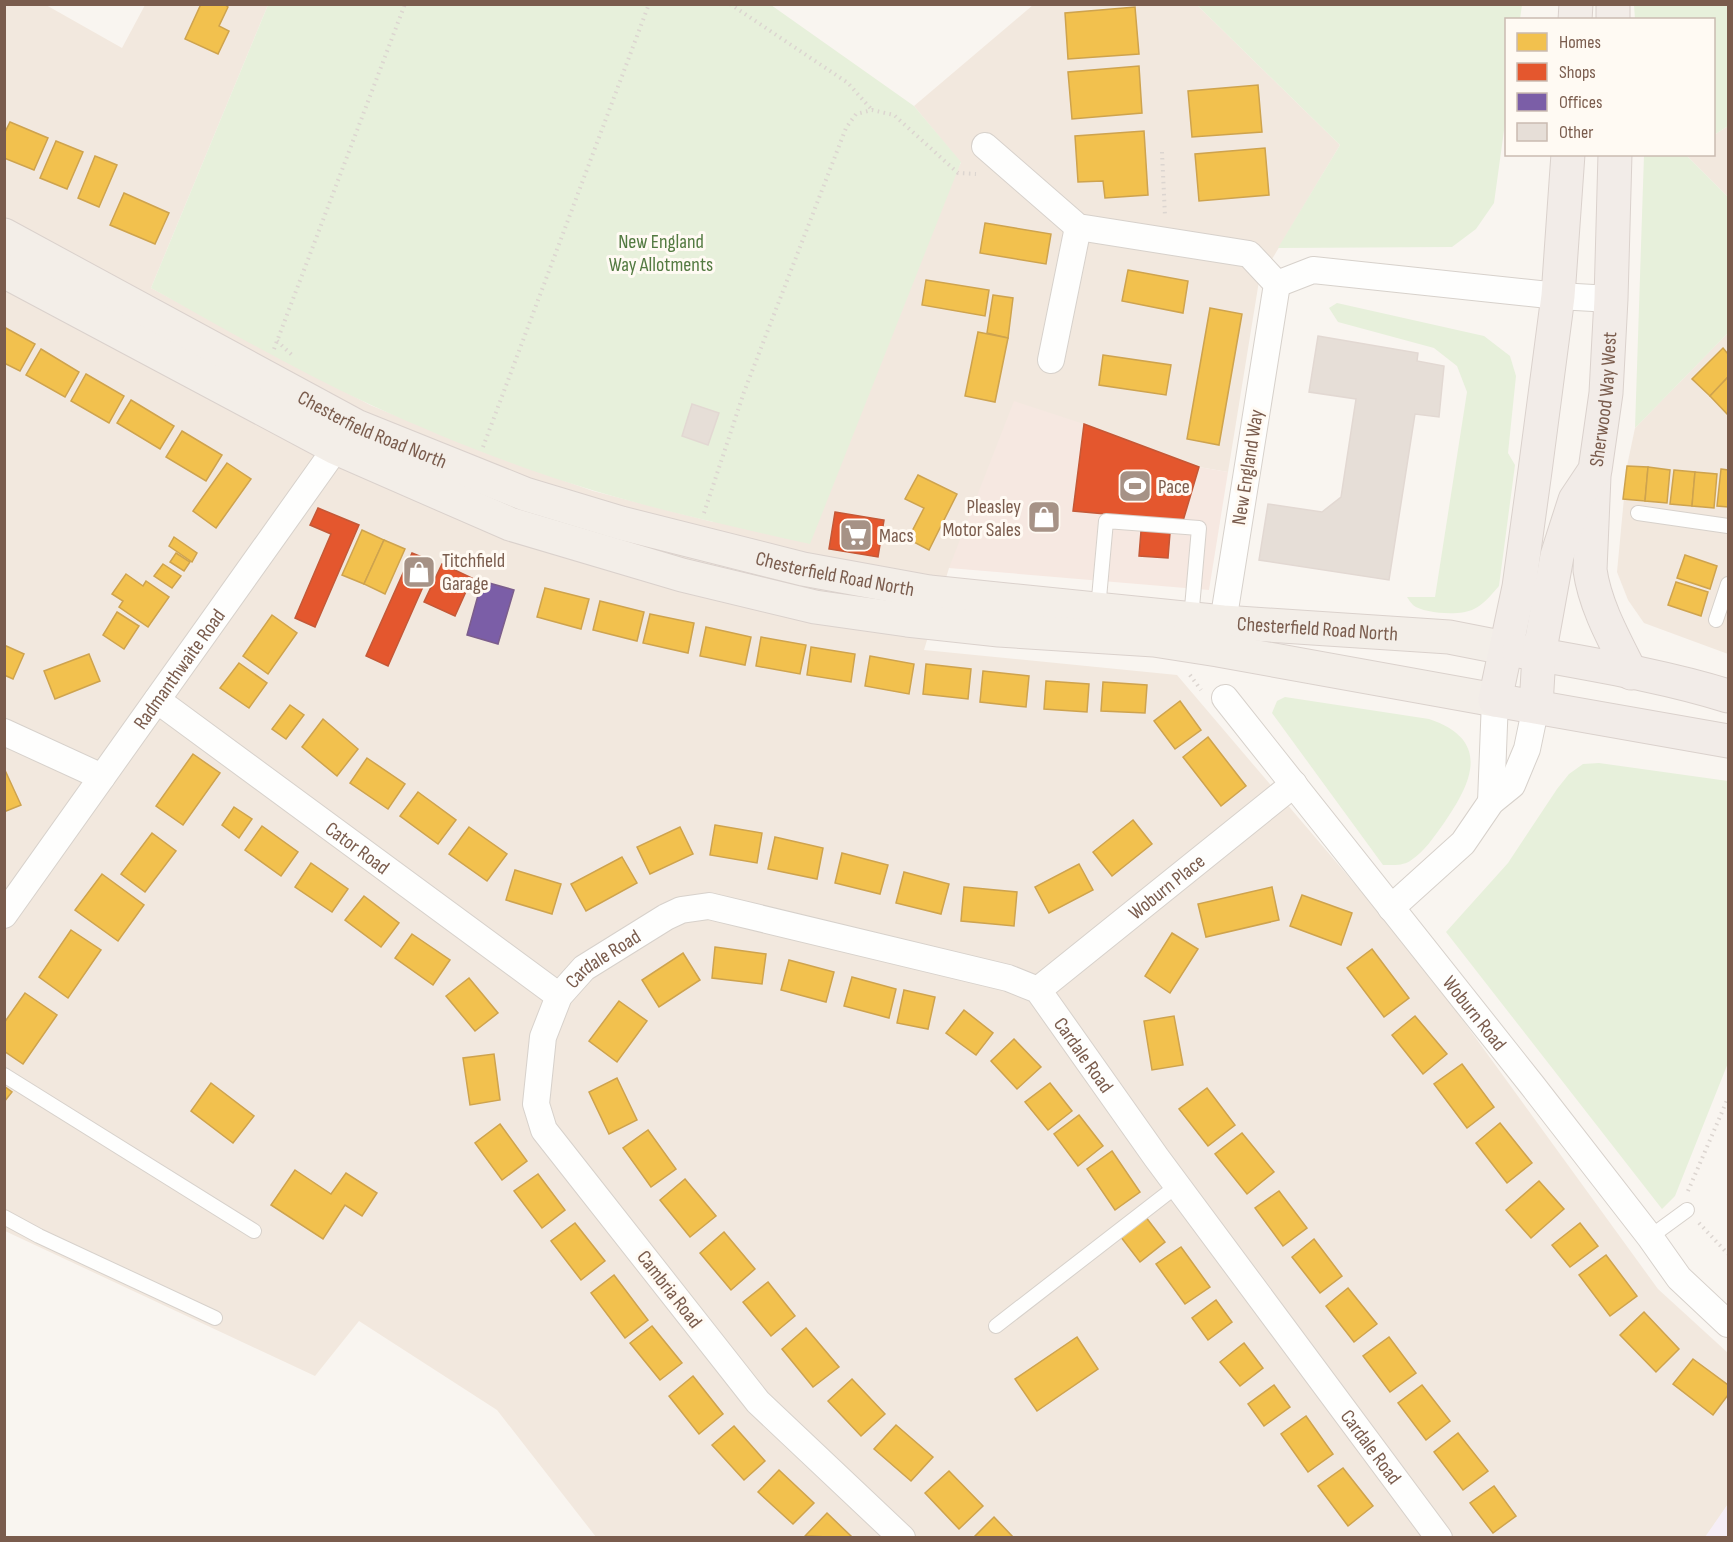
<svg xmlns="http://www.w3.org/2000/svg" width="1733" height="1542" font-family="'Sofia Sans Condensed',sans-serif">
  <rect width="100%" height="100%" fill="#f9f5f0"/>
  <g fill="#f2e8de">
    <path d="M5,5H46L122,48L145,5H268L151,288L370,405L481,451L593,491L713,522L961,163L914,106L1033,5H1197L1340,145L1259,281L1228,472L1199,467L949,568L924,650L1177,675L1417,957L1658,1289L1728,1353V1504L1705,1538L596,1537L497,1410L359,1321L315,1376L5,1231Z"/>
    <path d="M1728,126V197L1686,155L1714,154V135Z"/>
    <path d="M1728,333V654L1644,623L1628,600L1617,572L1627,466L1635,428Z"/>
  </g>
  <path fill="#f6e8e1" d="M1014,401L1084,424L1199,467L1228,472L1209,590L949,568Z"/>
  <path fill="#f6eef6" d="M1728,1504V1537H1705Z"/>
  <g fill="#e7f0db">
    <path d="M268,5H771L914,106L961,162L810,544C738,528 666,512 595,491C521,469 441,437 371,405C295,370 223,328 151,288Z"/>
    <path d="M1197,5H1522L1520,19L1506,20V116L1494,203L1476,229L1452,247L1278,248L1340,145Z"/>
    <path d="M1634,5H1728V126L1714,135V20L1635,19Z"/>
    <path d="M1644,155H1686L1728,197V333L1635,428Z"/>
    <path d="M1337,303L1484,336L1510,356L1516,376L1508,453L1515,465L1499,586C1492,594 1484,604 1474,609C1462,616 1424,614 1413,605C1411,603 1409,600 1407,597H1435L1467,392L1457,366L1434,348L1338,322L1329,308Z"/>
    <path d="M1285,697L1429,719C1491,740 1473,781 1444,823C1434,837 1424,852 1410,861C1402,866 1392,865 1383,865L1272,713L1277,701Z"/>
    <path d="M1599,763L1728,781V1063L1675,1196L1662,1209L1446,932L1508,863L1557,789L1569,774L1583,764Z"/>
  </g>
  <g fill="#f2c14e" stroke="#cea34e" stroke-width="1.5">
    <path d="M201,4H224L228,7L219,26L229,31L218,54L185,39Z"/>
    <path d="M1135,7L1139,54L1068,59L1065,13Z"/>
    <path d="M1139,66L1142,113L1072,119L1068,72Z"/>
    <path d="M1258,85L1262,132L1192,137L1188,91Z"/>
    <path d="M10,122L48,138L34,170L4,158V134Z"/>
    <path d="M1144,131L1148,195L1105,198L1103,181L1078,182L1075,136Z"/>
    <path d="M56,141L83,152L67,189L40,178Z"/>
    <path d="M1265,148L1269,195L1199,201L1195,154Z"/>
    <path d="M95,156L117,165L99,207L78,198Z"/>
    <path d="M124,193L169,213L155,244L110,225Z"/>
    <path d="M985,223L1051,234L1046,264L980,253Z"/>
    <path d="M1128,270L1188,281L1183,313L1122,301Z"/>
    <path d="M926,280L989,290L985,316L922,305Z"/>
    <path d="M993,295L1013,298L1008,338L987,333Z"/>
    <path d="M1210,308L1242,314L1219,445L1187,439Z"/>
    <path d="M4,327L35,344L20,371L4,363Z"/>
    <path d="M978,332L1008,338L995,402L965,396Z"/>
    <path d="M1723,348L1728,354V377L1710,396L1692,379Z"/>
    <path d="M41,349L79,372L65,397L26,375Z"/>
    <path d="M1103,355L1171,365L1166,395L1099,385Z"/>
    <path d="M86,374L124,396L109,423L71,401Z"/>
    <path d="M1728,377V412L1727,414L1710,396Z"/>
    <path d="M131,400L174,426L160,449L117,423Z"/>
    <path d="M182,431L222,455L206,481L166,457Z"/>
    <path d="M227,463L251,479L216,528L193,511Z"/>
    <path d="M1627,466L1648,467L1645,501L1623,499Z"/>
    <path d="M1648,467L1670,470L1667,503L1645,501Z"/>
    <path d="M1721,469L1728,470V507L1717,506Z"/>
    <path d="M1674,470L1695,472L1692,506L1670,504Z"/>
    <path d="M1695,472L1717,474L1714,508L1692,506Z"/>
    <path d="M918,475L957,494L929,550L908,539L924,508L905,499Z"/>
    <path d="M362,530L384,540L364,584L342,575Z"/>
    <path d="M174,537L197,553L192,562L169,546Z"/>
    <path d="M384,540L405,549L385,594L364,584Z"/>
    <path d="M176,553L190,562L184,571L170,562Z"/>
    <path d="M1685,555L1717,566L1710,589L1677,578Z"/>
    <path d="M163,564L181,576L172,588L154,576Z"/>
    <path d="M126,574L143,586L146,581L169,597L148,627L119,607L123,601L112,594Z"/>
    <path d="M1676,582L1708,592L1701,616L1668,605Z"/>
    <path d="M545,588L589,599L581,629L537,617Z"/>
    <path d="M600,601L644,612L637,641L593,630Z"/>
    <path d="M117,612L139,626L124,649L103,635Z"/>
    <path d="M650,614L694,623L688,653L643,643Z"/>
    <path d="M272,615L297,633L268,674L243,656Z"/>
    <path d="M706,627L751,637L745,665L700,656Z"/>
    <path d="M761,637L806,645L800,674L756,666Z"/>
    <path d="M4,645L24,654L13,679L4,675Z"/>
    <path d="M811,647L855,654L851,682L807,675Z"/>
    <path d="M89,654L100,681L55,699L44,671Z"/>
    <path d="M870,656L914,664L909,694L865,686Z"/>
    <path d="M239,663L267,683L249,708L220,688Z"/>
    <path d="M926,664L971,669L968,699L923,694Z"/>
    <path d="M983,671L1029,676L1026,707L980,702Z"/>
    <path d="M1046,681L1089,684L1087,712L1044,709Z"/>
    <path d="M1103,682L1147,685L1145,713L1101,711Z"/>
    <path d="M1180,701L1201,730L1175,749L1154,721Z"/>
    <path d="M290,705L304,715L286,739L272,729Z"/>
    <path d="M323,719L358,749L337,776L302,747Z"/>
    <path d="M1208,737L1246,786L1221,806L1183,757Z"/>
    <path d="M193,754L220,773L183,825L156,806Z"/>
    <path d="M367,758L405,784L388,809L350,783Z"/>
    <path d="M4,768L21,805L4,812Z"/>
    <path d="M418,792L456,820L438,844L400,816Z"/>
    <path d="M234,807L252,819L239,838L222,825Z"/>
    <path d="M1133,820L1152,844L1112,876L1093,852Z"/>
    <path d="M715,825L762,833L757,863L710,855Z"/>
    <path d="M262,826L298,852L281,876L245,850Z"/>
    <path d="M469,827L507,854L487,881L449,854Z"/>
    <path d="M680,827L693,854L650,874L637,847Z"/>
    <path d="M152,833L176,851L145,892L121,874Z"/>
    <path d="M775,837L823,848L817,879L768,869Z"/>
    <path d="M842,853L888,865L880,894L835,883Z"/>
    <path d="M622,857L637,883L586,911L571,884Z"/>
    <path d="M311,863L348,889L332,912L295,887Z"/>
    <path d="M1079,864L1093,890L1049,913L1035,887Z"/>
    <path d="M515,870L561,884L552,914L506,900Z"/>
    <path d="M904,872L949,884L941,914L896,903Z"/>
    <path d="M102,874L144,905L118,941L75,910Z"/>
    <path d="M964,887L1017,892L1014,926L961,921Z"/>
    <path d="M1272,887L1279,920L1206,937L1198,904Z"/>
    <path d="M1302,895L1352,913L1341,945L1290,926Z"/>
    <path d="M364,896L399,923L381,947L345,920Z"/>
    <path d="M71,930L101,950L68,998L39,977Z"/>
    <path d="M1172,933L1198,949L1170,993L1145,976Z"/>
    <path d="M412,934L450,960L433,985L395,958Z"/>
    <path d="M715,947L766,954L762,984L712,978Z"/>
    <path d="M1372,949L1409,998L1384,1017L1347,968Z"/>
    <path d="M683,953L700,980L659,1007L642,980Z"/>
    <path d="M789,960L834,972L826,1002L781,990Z"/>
    <path d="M852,977L896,989L889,1018L844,1006Z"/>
    <path d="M469,978L498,1013L475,1031L446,996Z"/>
    <path d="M904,990L935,997L928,1029L897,1023Z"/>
    <path d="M25,993L57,1015L23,1064L4,1051V1023Z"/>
    <path d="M619,1001L647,1021L617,1062L589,1041Z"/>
    <path d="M964,1010L993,1033L976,1055L946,1033Z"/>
    <path d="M1174,1016L1183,1065L1152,1070L1144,1021Z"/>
    <path d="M1415,1016L1447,1054L1423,1074L1392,1035Z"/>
    <path d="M1014,1039L1041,1067L1017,1089L991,1061Z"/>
    <path d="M494,1054L500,1100L470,1105L463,1058Z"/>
    <path d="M1462,1064L1494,1107L1467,1128L1434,1084Z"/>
    <path d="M617,1078L637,1120L609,1134L589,1092Z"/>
    <path d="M211,1083L254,1116L233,1143L191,1111Z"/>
    <path d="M1050,1083L1072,1111L1048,1130L1025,1102Z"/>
    <path d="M4,1086L12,1092L4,1102Z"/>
    <path d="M1207,1088L1235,1125L1208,1146L1179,1109Z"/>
    <path d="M1079,1115L1103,1146L1078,1166L1054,1134Z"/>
    <path d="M1500,1123L1532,1163L1507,1183L1476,1143Z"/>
    <path d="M500,1124L527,1161L502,1180L475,1143Z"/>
    <path d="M648,1130L676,1169L651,1187L623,1148Z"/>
    <path d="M1242,1133L1274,1172L1247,1194L1215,1154Z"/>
    <path d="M1112,1151L1140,1192L1115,1210L1087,1169Z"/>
    <path d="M295,1170L331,1194L346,1173L377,1193L362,1216L345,1205L323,1239L271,1205Z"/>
    <path d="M538,1174L565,1210L542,1228L514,1191Z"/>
    <path d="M685,1179L716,1216L690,1237L660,1200Z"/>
    <path d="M1539,1181L1564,1209L1531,1238L1506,1210Z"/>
    <path d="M1279,1191L1307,1228L1283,1246L1255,1208Z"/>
    <path d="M1145,1216L1165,1242L1140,1262L1120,1236Z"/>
    <path d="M575,1223L605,1261L581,1280L551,1241Z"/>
    <path d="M1580,1223L1598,1246L1570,1267L1552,1245Z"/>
    <path d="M724,1232L755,1269L731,1290L700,1253Z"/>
    <path d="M1314,1239L1342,1276L1320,1293L1292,1257Z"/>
    <path d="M1181,1247L1210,1287L1185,1304L1156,1264Z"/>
    <path d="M1606,1255L1637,1296L1610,1316L1579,1275Z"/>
    <path d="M614,1275L648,1320L625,1338L591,1293Z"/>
    <path d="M768,1282L795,1316L771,1336L743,1302Z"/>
    <path d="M1348,1288L1377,1324L1354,1342L1326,1306Z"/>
    <path d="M1216,1300L1232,1322L1208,1340L1192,1318Z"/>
    <path d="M1644,1312L1679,1349L1656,1372L1620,1335Z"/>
    <path d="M652,1326L682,1363L660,1380L630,1343Z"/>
    <path d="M806,1328L839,1367L813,1387L782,1349Z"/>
    <path d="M1077,1337L1098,1369L1037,1411L1015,1379Z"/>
    <path d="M1389,1337L1416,1373L1390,1392L1363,1356Z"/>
    <path d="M1244,1343L1263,1368L1240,1386L1220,1362Z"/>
    <path d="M1693,1359L1728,1385V1395L1713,1415L1673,1384Z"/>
    <path d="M693,1376L723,1414L699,1434L669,1396Z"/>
    <path d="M852,1379L885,1414L861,1436L828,1401Z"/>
    <path d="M1274,1385L1290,1407L1264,1426L1248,1404Z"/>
    <path d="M1422,1385L1450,1421L1426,1440L1398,1403Z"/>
    <path d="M1306,1416L1333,1454L1308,1472L1281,1434Z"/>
    <path d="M896,1425L933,1457L911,1481L874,1449Z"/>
    <path d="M734,1426L765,1461L744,1480L712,1445Z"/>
    <path d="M1458,1433L1488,1471L1463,1490L1434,1452Z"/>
    <path d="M1343,1468L1373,1506L1348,1526L1318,1486Z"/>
    <path d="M779,1470L814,1503L793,1524L758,1492Z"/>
    <path d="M949,1471L983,1506L959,1529L925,1493Z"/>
    <path d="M1494,1486L1516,1516L1493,1533L1470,1503Z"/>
    <path d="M827,1513L853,1538L805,1536Z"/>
    <path d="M994,1517L1014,1538H973Z"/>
  </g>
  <g fill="#e4572e" stroke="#c45837" stroke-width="1.5">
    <path d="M1084,424L1199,467L1183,521L1073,511Z"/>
    <path d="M318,508L359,525L315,627L295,618L331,534L310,525Z"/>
    <path d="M835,512L884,520L878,557L829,549Z"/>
    <path d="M1141,531L1170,533L1168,558L1139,556Z"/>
    <path d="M412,553L434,562L388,666L366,656Z"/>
    <path d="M442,564L472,578L455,616L424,602Z"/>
  </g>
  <path fill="#7b5ea7" stroke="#7b5d8c" stroke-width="1.5" d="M482,581L514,590L498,644L467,635Z"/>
  <g fill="#e6ded7" stroke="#e2d8d2" stroke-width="1.5">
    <path d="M1318,336L1418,353L1417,361L1444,366L1439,417L1415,414L1389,580L1259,560L1268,504L1322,512L1341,497L1356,399L1309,392Z"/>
    <path d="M692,404L719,413L708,445L682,436Z"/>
  </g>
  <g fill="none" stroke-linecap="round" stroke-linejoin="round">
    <g stroke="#d7d1cb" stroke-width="16">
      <g id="service">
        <path d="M1638,513L1728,526"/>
        <path d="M1098,609L1106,521L1199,528L1191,619"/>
        <path d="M1716,620L1728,584"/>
        <path d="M4,1075L254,1231"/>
        <path d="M4,1217L39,1236L215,1318"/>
        <path d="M1650,1237L1687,1210"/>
        <path d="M996,1326L1178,1185"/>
      </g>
    </g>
    <g stroke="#d7d1cb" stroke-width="28">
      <g id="minor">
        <path d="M985,146L1078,227L1249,254L1277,284L1220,641"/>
        <path d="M1277,284L1313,270L1558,296L1611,299"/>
        <path d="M1051,360L1078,227"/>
        <path id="s1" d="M1225,698L1532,1085L1650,1237L1679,1278L1728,1324"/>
        <path id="s2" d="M157,700L559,996"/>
        <path d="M4,732L102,777"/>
        <path d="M1491,802L1495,700"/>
        <path d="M1391,908L1463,843L1491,802L1512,785L1527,749L1536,706"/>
        <path id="s3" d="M4,915L336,448L348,435"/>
        <path id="s4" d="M1038,990L1294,784"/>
        <path id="s5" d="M902,1538L758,1402L544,1130L536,1104L543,1037L559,996L584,968L666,917L681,910L709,906L1008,978L1038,990L1156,1157L1439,1538"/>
      </g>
    </g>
    <g stroke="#dad1cc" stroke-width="35">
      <g id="primary">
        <path id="s6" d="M4,235L356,426L525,494L621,523L803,569L929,592L1223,622L1449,637L1505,648"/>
        <path d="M4,271L336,448L510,524L682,575L815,607L907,620L999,630L1154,640L1218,650L1495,700"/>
      </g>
    </g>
    <g stroke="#dad1cc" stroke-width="35">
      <g id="trunk">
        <path d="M1613,4V20"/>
        <path d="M1575,20L1576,4"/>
        <path d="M1568,154L1558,296L1535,471L1519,587L1495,700L1728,741"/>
        <path d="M1594,476L1590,570C1595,606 1615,641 1631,673"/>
        <path d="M1519,651C1589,664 1661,675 1728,696"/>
        <path id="s7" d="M1536,706L1539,655L1557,556L1575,500L1595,470L1606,393L1611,299L1615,154"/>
      </g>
    </g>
    <g stroke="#dcd5d0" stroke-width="4" stroke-dasharray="1.5 4.5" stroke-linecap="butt">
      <path d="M730,4L848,83L872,110"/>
      <path d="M1162,152L1165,216"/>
      <path d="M277,341L293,356"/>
      <path d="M274,349L405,4"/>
      <path d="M483,447L649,4"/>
      <path d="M704,513L744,392L846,128L856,114L872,110L894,115L958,173L976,174"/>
      <path d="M1190,675L1201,690"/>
      <path d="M1688,1191L1728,1098"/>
      <path d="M1699,1223L1728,1254"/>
    </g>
    <use href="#service" stroke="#fefefd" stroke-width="14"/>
    <use href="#minor" stroke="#fefefd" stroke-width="26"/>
    <use href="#primary" stroke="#f3eee8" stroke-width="33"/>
    <use href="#trunk" stroke="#f2ece8" stroke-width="33"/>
  </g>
  <defs>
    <g id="stadium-square" transform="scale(1.725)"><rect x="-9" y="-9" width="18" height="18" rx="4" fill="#a69286" stroke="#fffaf3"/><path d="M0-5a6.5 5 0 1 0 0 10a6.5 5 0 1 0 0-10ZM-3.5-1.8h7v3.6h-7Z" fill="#fff"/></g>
    <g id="shop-square" transform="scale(1.725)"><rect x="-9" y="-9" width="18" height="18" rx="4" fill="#a69286" stroke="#fffaf3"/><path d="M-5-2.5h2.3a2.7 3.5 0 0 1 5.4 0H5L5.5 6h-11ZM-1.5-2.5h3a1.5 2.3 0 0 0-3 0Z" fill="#fff"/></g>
    <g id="supermarket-square" transform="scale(1.725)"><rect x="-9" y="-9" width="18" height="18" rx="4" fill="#a69286" stroke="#fffaf3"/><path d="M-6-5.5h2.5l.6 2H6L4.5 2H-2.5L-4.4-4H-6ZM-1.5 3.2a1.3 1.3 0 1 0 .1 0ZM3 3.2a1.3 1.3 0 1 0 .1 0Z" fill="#fff"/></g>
  </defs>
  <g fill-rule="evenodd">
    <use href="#stadium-square" x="1135" y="486"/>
    <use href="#shop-square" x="1044" y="517"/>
    <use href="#supermarket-square" x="856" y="535"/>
    <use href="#shop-square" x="419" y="572"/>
  </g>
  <g text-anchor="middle" stroke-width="6" stroke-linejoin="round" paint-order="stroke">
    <g font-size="20" fill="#537a41" stroke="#fffaf3">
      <text x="661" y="248">New England<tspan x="661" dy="23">Way Allotments</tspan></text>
    </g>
    <g font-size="20" fill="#7a5c4d" stroke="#fffaf3">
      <text dy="7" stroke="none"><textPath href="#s7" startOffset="318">Sherwood Way West</textPath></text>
      <text dy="7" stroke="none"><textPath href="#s6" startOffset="417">Chesterfield Road North</textPath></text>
      <text transform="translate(1247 467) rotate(-81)" y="7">New England Way</text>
      <text dy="7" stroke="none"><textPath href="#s6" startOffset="903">Chesterfield Road North</textPath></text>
      <text dy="7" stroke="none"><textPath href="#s6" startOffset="1389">Chesterfield Road North</textPath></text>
      <text dy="7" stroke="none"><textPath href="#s3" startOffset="302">Radmanthwaite Road</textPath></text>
      <text dy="7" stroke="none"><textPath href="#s2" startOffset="249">Cator Road</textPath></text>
      <text dy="7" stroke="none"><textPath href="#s4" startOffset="165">Woburn Place</textPath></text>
      <text dy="7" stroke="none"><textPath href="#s5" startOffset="741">Cardale Road</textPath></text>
      <text dy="7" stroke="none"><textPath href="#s1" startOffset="402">Woburn Road</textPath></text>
      <text dy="7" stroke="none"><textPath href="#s5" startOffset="1281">Cardale Road</textPath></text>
      <text transform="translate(670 1289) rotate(52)" y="7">Cambria Road</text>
      <text dy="7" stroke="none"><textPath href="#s5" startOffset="1767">Cardale Road</textPath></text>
    </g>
    <g font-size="20" fill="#7a5c4d" stroke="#fffaf3" text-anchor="start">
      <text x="1158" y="493">Pace</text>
      <text x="1021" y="513" text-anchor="end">Pleasley<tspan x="1021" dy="23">Motor Sales</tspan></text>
      <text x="879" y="542">Macs</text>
      <text x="442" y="567">Titchfield<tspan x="442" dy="23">Garage</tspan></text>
    </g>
  </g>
  <rect width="1733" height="1542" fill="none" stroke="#7a5c4d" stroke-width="12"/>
  <rect x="1505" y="18" width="210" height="138" fill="#fffaf3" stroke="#cabbb1" stroke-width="1.5"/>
  <rect x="1517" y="33" width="30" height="18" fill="#f2c14e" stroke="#cabbb1" stroke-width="1.5"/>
  <text x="1559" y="48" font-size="18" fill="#7a5c4d">Homes</text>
  <rect x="1517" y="63" width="30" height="18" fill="#e4572e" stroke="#cabbb1" stroke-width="1.5"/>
  <text x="1559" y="78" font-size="18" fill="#7a5c4d">Shops</text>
  <rect x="1517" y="93" width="30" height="18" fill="#7b5ea7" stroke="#cabbb1" stroke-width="1.5"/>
  <text x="1559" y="108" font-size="18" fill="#7a5c4d">Offices</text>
  <rect x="1517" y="123" width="30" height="18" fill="#e6ded7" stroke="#cabbb1" stroke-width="1.5"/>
  <text x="1559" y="138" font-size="18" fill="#7a5c4d">Other</text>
</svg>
